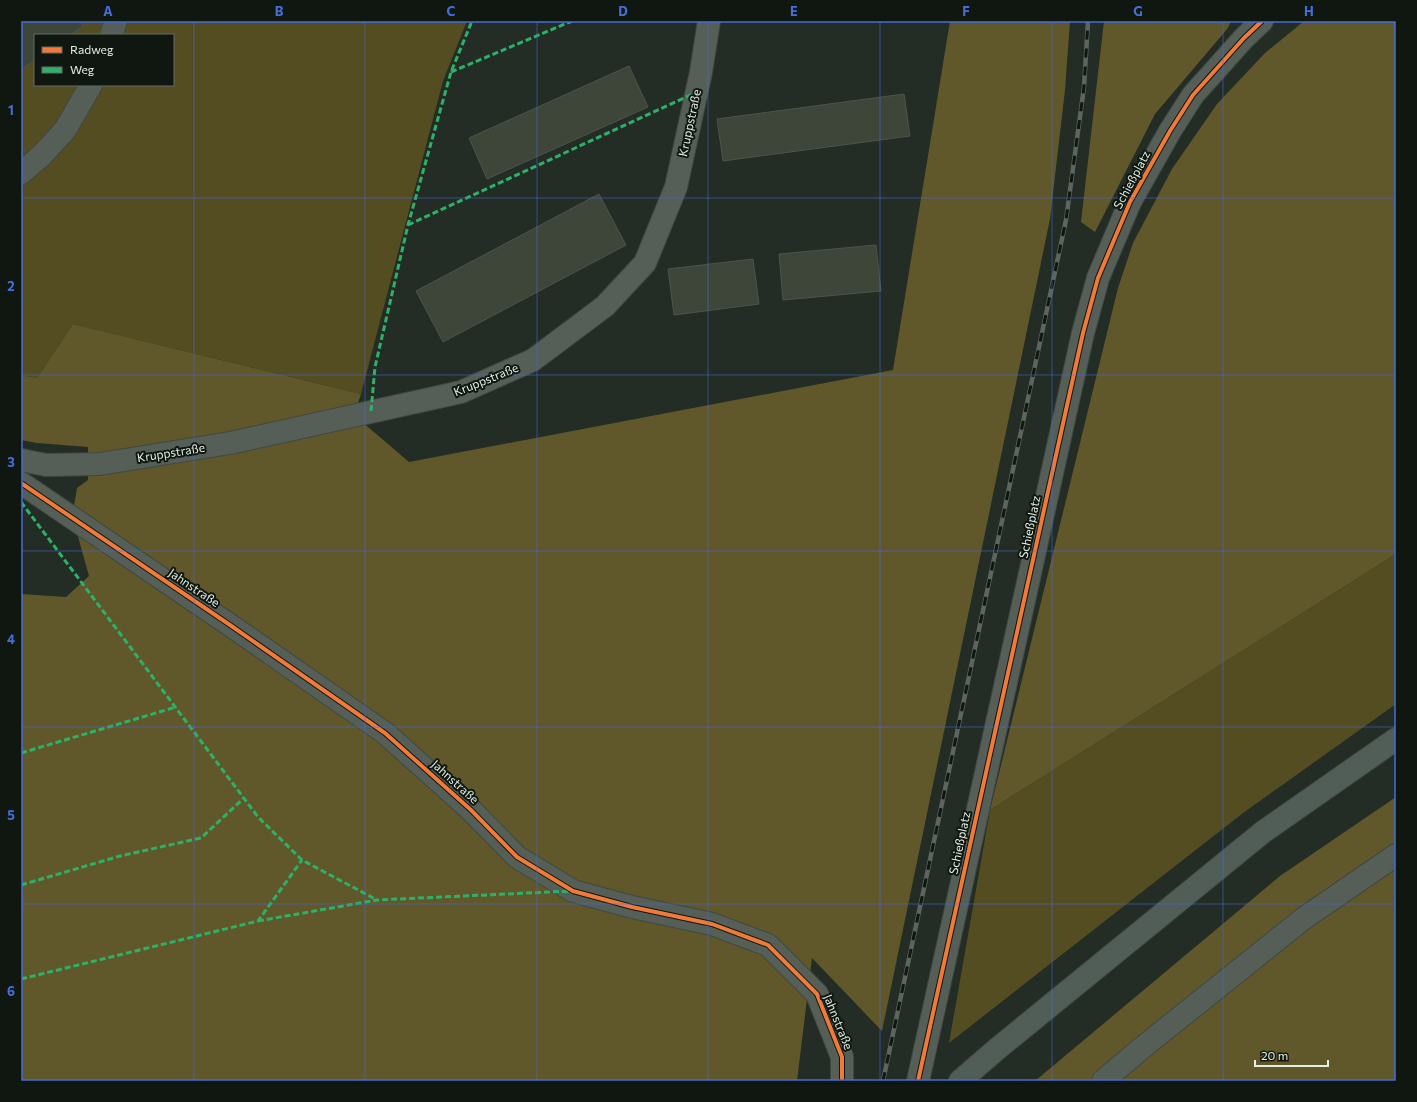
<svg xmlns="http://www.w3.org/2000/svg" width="1417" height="1102" font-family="Commissioner,sans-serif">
  <rect width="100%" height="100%" fill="#232d25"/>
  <g fill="#554d22" fill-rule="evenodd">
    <path d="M21,21H467L443,81L361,394L73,324L37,378L21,375ZM35,35H173V85H35Z"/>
    <path d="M1396,554V704L1243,813L949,1043L990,810Z"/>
  </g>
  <g fill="#60582b">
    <path d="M950,21H1070L1065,90L1050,219L882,1031L812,958L797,1081H21V594L66,597L89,576L77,533L74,506L77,488L88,480V447L37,443L21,440V375L37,378L73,324L361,394L354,415L409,462L893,370Z"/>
    <path d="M1104,21H1231L1228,28L1155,114L1095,232L1081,222Z"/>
    <path d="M1304,21H1396V554L990,810L1118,288L1133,243L1172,169L1217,104L1265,53Z"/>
    <path d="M1396,797V1081H1035L1280,876Z"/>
  </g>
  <g fill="#3e4539" stroke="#4e544c">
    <path d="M21,21H79L83,26L70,35H35V60L21,70Z"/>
    <path d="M629,66L648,107L487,179L469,138Z"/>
    <path d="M904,94L910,136L723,161L717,119Z"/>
    <path d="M599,194L626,245L443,342L416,291Z"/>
    <path d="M876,245L881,291L783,300L779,254Z"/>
    <path d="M753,259L759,304L674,315L668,269Z"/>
  </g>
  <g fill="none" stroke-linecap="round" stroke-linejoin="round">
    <g stroke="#404842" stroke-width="24">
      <g id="minor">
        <path d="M111,35L116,21"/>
        <path d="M21,173L41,156L65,130L91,85"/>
        <path d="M21,460L46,465L100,464L230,443L461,392L533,360L605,306L645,263L676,187L701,72L709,21"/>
        <path d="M21,483L230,625L385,733L471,810L517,857L573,891L632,907L712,924L768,945L817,994L842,1057V1081"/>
        <path d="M918,1081L1083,333L1098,278L1130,202L1170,131L1193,95L1244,38L1262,21"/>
        <path d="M1103,1081L1143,1047L1303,919L1396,855"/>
      </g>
    </g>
    <g stroke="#404842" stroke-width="24">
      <path id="major" d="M960,1081L997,1049L1263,832L1396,739"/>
    </g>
    <use href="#minor" stroke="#555e57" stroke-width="22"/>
    <use href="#major" stroke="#515e57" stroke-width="22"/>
    <g stroke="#5e6560" stroke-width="4.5">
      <path id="rail" d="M883,1081L1066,220L1084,87L1088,21"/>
    </g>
    <use href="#rail" stroke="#0f1710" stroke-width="3" stroke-dasharray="9" stroke-linecap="butt"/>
    <g stroke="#2db169" stroke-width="3" stroke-dasharray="6 3" stroke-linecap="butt">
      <path d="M451,72L572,21"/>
      <path d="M408,225L697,92"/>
      <path d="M371,411L375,367L408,225L451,72L472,21"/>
      <path d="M21,502L258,817L302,860L377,900"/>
      <path d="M21,753L176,707"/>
      <path d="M21,885L120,856L201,838L244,798"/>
      <path d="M258,921L377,900L571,891"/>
      <path d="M21,979L258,921L302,860"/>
    </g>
    <g stroke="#0f1710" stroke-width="6">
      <g id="cycleway">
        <path d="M21,483L230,625L385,733L471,810L517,857L573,891L632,907L712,924L768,945L817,994L842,1057V1081"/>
        <path d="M918,1081L1083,333L1098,278L1130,202L1170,131L1193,95L1244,38L1262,21"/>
      </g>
    </g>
    <use href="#cycleway" stroke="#f17a3a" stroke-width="4"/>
  </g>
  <path fill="none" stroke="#456eda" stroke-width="1" stroke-opacity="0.55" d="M194,21V1081M365,21V1081M537,21V1081M708,21V1081M880,21V1081M1052,21V1081M1223,21V1081M21,198H1396M21,375H1396M21,551H1396M21,727H1396M21,904H1396"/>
  <g text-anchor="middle" stroke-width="4" stroke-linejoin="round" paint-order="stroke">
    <g font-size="12" fill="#e3eee4" stroke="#0f1710">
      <text transform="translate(690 123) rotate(-78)" y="4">Kruppstraße</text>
      <text transform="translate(1132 180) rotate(-62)" y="4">Schießplatz</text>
      <text transform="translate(486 380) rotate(-22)" y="4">Kruppstraße</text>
      <text transform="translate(171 453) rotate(-9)" y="4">Kruppstraße</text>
      <text transform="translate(1030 527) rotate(-78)" y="4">Schießplatz</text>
      <text transform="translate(194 588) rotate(34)" y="4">Jahnstraße</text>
      <text transform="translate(455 782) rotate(42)" y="4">Jahnstraße</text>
      <text transform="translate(960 843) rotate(-78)" y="4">Schießplatz</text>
      <text transform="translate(838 1022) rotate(68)" y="4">Jahnstraße</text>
    </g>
  </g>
  <rect width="1417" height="1102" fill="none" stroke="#0f1710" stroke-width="44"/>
  <rect x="34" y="34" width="140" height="52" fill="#0f1710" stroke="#646d65"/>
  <rect x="42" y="47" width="20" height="6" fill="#f17a3a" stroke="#646d65"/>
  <text x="70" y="54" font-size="12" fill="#e3eee4">Radweg</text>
  <rect x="42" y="67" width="20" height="6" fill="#2db169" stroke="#646d65"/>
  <text x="70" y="74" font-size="12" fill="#e3eee4">Weg</text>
  <path d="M1255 1060v6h73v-6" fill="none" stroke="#e3eee4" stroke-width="2"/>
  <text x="1261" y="1060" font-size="12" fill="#e3eee4" stroke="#0f1710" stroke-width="3" paint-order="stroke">20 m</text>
  <rect x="22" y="22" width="1373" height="1058" fill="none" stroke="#456eda" stroke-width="1.5"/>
  <g font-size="13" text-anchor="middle" font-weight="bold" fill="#456eda">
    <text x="108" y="16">A</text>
    <text x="279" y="16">B</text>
    <text x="451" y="16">C</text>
    <text x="623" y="16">D</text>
    <text x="794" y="16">E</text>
    <text x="966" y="16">F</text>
    <text x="1138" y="16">G</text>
    <text x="1309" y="16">H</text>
    <text x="11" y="115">1</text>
    <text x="11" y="291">2</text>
    <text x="11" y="467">3</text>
    <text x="11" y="644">4</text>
    <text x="11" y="820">5</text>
    <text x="11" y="996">6</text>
  </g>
</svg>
